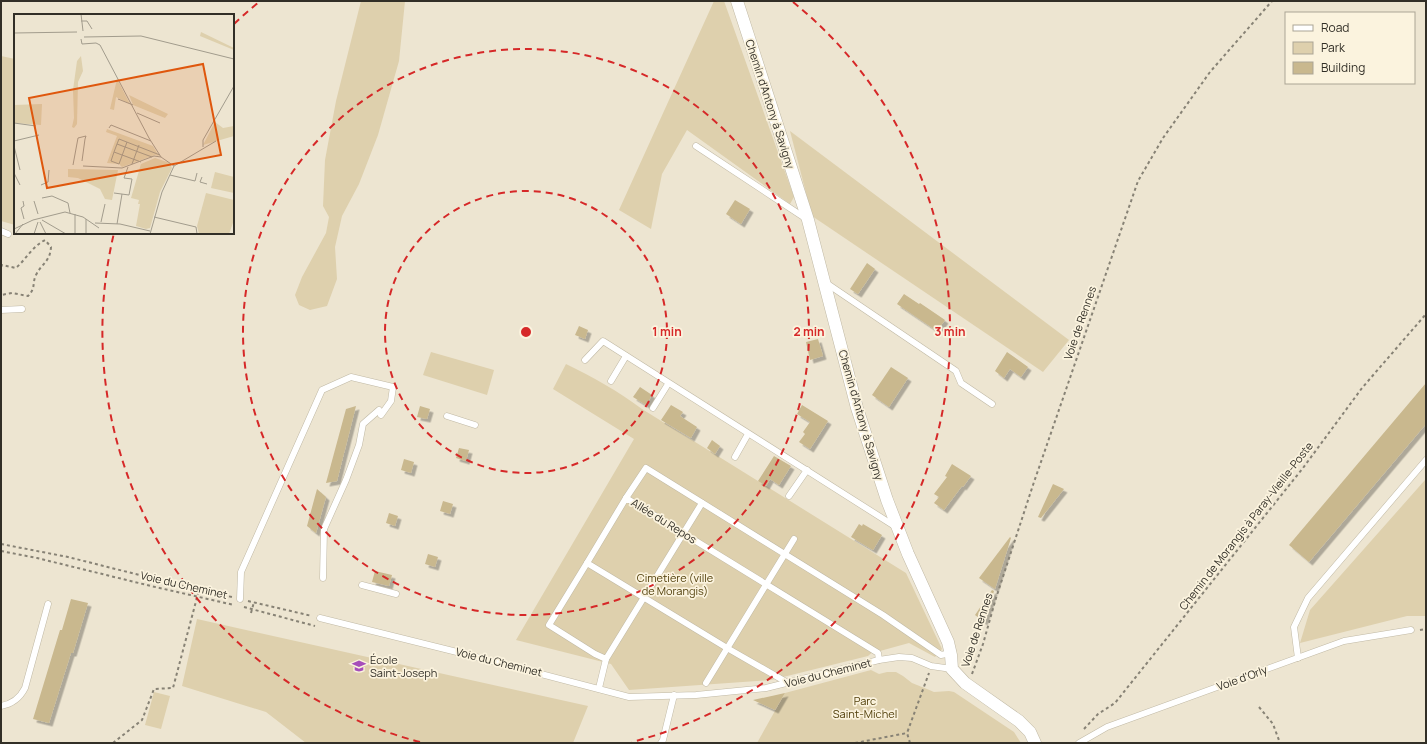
<svg xmlns="http://www.w3.org/2000/svg" width="1427" height="744" font-family="Manrope,sans-serif">
  <defs>
    <filter id="shadow"><feDropShadow dx="3.5" dy="3.5" stdDeviation="0" flood-color="#0004"/></filter>
  </defs>
  <rect width="100%" height="100%" fill="#ede5d1"/>
  <g fill="#ded0ad">
    <path d="M361,1H405L399,61L378,135L359,184L342,216L335,247L337,279L327,306L310,310L299,305L295,295L302,277L326,233L329,217L323,206L325,160L336,101Z"/>
    <path d="M714,1H724L794,197L790,204L687,130L662,174L651,229L619,210Z"/>
    <path d="M1,56L15,59V225L1,221Z"/>
    <path d="M790,131L1069,340L1043,372L812,216Z"/>
    <path d="M431,352L494,370L487,395L423,375Z"/>
    <path d="M566,364C593,377 618,391 642,409L906,573L942,649L935,657L909,643L880,651L876,649L868,656L771,680L629,690L611,664L516,640L634,439L553,389Z"/>
    <path d="M1425,480L1426,616H1407L1300,643L1310,610Z"/>
    <path d="M197,619L588,706L573,743H306L266,712L182,686Z"/>
    <path d="M871,670L879,674L887,672H896L903,676L912,683L927,689L934,692L949,691L954,692L1014,732L1021,743H757L785,693Z"/>
    <path d="M154,692L170,696L161,729L145,725Z"/>
  </g>
  <g fill="#c9b88e" filter="url(#shadow)">
    <path d="M735,200L750,209L741,224L726,214Z"/>
    <path d="M867,263L875,269L858,294L850,289Z"/>
    <path d="M904,294L919,304L920,303L945,320L937,331L897,304Z"/>
    <path d="M579,326L588,330L585,339L575,335Z"/>
    <path d="M818,339L823,356L810,360L806,342Z"/>
    <path d="M1007,352L1028,367L1021,377L1010,369L1004,378L995,371Z"/>
    <path d="M891,367L908,378L889,407L872,395Z"/>
    <path d="M1426,383V424L1309,562L1289,545Z"/>
    <path d="M640,387L652,395L646,405L633,397Z"/>
    <path d="M671,405L683,412L680,416L697,427L691,438L661,420Z"/>
    <path d="M802,405L828,421L810,449L799,442L805,434L803,432L810,422L797,414Z"/>
    <path d="M356,406L337,481L326,483L346,409Z"/>
    <path d="M420,406L430,409L427,419L417,417Z"/>
    <path d="M712,440L720,446L715,454L707,448Z"/>
    <path d="M459,448L469,450L466,461L456,458Z"/>
    <path d="M774,456L791,466L779,485L770,479L766,486L758,481Z"/>
    <path d="M404,459L414,462L411,473L401,470Z"/>
    <path d="M952,464L971,476L963,487L962,486L944,510L934,503L939,497L934,494L947,477L945,476Z"/>
    <path d="M1053,484L1064,489L1041,518L1038,517Z"/>
    <path d="M317,489L326,497L316,533L307,526Z"/>
    <path d="M443,501L453,504L450,514L440,511Z"/>
    <path d="M389,513L398,516L395,526L386,523Z"/>
    <path d="M859,524L862,526L863,524L882,535L873,550L851,537Z"/>
    <path d="M1010,537L1011,538L995,589L979,578Z"/>
    <path d="M428,554L438,557L435,567L425,564Z"/>
    <path d="M375,571L392,575L389,586L372,582Z"/>
    <path d="M992,590L994,591L984,622L975,615Z"/>
    <path d="M71,599L88,603L73,653H71L49,723L33,719L60,630H62Z"/>
    <path d="M785,693L775,710L753,700Z"/>
  </g>
  <g fill="none" stroke-linecap="round" stroke-linejoin="round">
    <g stroke="#c0b9a5" stroke-width="7">
      <g id="service">
        <path d="M696,146L805,218"/>
        <path d="M1,231L8,234"/>
        <path d="M826,283L956,371L961,383L992,404"/>
        <path d="M1,310L22,309"/>
        <path d="M585,360L603,341L896,527"/>
        <path d="M611,381L626,356"/>
        <path d="M653,408L668,384"/>
        <path d="M447,416L475,425"/>
        <path d="M735,457L748,434"/>
        <path d="M789,496L807,470"/>
        <path d="M626,498L646,468L883,615L941,655L951,653"/>
        <path d="M587,563L549,625L595,654L606,659L702,503"/>
        <path d="M323,578L324,529L346,480L359,445L363,424L379,410"/>
        <path d="M362,585L396,594"/>
        <path d="M240,599L241,572L322,390L351,377L393,387L391,401L381,415"/>
        <path d="M320,618L461,653L629,697L696,695L766,688L879,660L899,657L912,658L931,666L952,669"/>
        <path d="M1298,658L1294,627L1308,598L1426,460"/>
        <path d="M706,683L794,539"/>
        <path d="M788,683L727,648L587,563L626,498L878,653L879,660"/>
        <path d="M599,688L606,659"/>
        <path d="M1,706C12,704 20,698 25,688L48,604"/>
        <path d="M661,743L663,740L674,695"/>
        <path d="M1079,743L1107,727L1344,641L1411,630"/>
      </g>
    </g>
    <g stroke="#c0b9a5" stroke-width="13">
      <path id="minor" d="M737,1L808,220L857,408L887,500L908,554L948,642L951,655L952,669L965,683L1019,721L1030,732L1035,743"/>
    </g>
    <g stroke="#878275" stroke-width="2" stroke-dasharray="3 3" stroke-linecap="butt">
      <path d="M1,267L2,265L16,268C26,259 33,246 45,240L51,247C50,262 42,263 36,275C32,283 36,288 28,296L12,293L1,295"/>
      <path d="M1,544L68,557L199,590L232,597"/>
      <path d="M1,551L37,558L151,586L234,605"/>
      <path d="M248,601L312,616"/>
      <path d="M244,607L315,626"/>
      <path d="M251,613L254,602"/>
      <path d="M1420,630L1426,629"/>
      <path d="M972,674L983,644L996,598L1033,485L1138,181L1163,138L1210,72L1272,1"/>
      <path d="M1259,707L1273,724L1280,743"/>
      <path d="M1084,729L1098,714L1115,703L1303,468L1362,388L1426,314"/>
      <path d="M113,743L142,720L154,689L173,688L199,590"/>
      <path d="M855,743L907,733"/>
      <path d="M910,743L907,733L929,673"/>
    </g>
    <use href="#service" stroke="#fff" stroke-width="6"/>
    <use href="#minor" stroke="#fff" stroke-width="12"/>
  </g>
  <g fill="none" stroke="#d62828" stroke-width="2" stroke-dasharray="7 5">
    <circle cx="526" cy="332" r="141"/>
    <circle cx="526" cy="332" r="283"/>
    <path d="M420 742A424 424 0 0 1 114 233M234 24A424 424 0 0 1 259 2M793 2A424 424 0 0 1 632 742"/>
  </g>
  <defs>
    <g id="school-bare" transform="scale(1.08)"><path d="M0-5L7-2L0 1L-7-2ZM-4 1L0 2.5L4 1V4Q0 6-4 4Z" fill="#a64eba" stroke="#fbf3de" stroke-width="2.5" paint-order="stroke"/></g>
  </defs>
  <g fill-rule="evenodd">
    <use href="#school-bare" x="359" y="666"/>
  </g>
  <g text-anchor="middle" stroke-width="3.5" stroke-linejoin="round" paint-order="stroke">
    <g font-size="11" fill="#322f27" stroke="#fbf3de">
      <text transform="translate(770 104) rotate(72)" y="4">Chemin d'Antony à Savigny</text>
      <text transform="translate(1080 323) rotate(-71)" y="4">Voie de Rennes</text>
      <text transform="translate(861 415) rotate(74)" y="4">Chemin d'Antony à Savigny</text>
      <text transform="translate(664 521) rotate(32)" y="4">Allée du Repos</text>
      <text transform="translate(1246 526) rotate(-52)" y="4">Chemin de Morangis à Paray-Vieille-Poste</text>
      <text transform="translate(184 585) rotate(13)" y="4">Voie du Cheminet</text>
      <text transform="translate(977 630) rotate(-72)" y="4">Voie de Rennes</text>
      <text transform="translate(499 662) rotate(14)" y="4">Voie du Cheminet</text>
      <text transform="translate(828 673) rotate(-14)" y="4">Voie du Cheminet</text>
      <text transform="translate(1242 678) rotate(-20)" y="4">Voie d'Orly</text>
    </g>
    <g font-size="11" fill="#52400c" stroke="#fbf3de">
      <text x="675" y="582">Cimetière (ville<tspan x="675" dy="13">de Morangis)</tspan></text>
      <text x="865" y="705">Parc<tspan x="865" dy="13">Saint-Michel</tspan></text>
    </g>
    <g font-size="11" fill="#322f27" stroke="#fbf3de" text-anchor="start">
      <text x="370" y="664">École<tspan x="370" dy="13">Saint-Joseph</tspan></text>
    </g>
  </g>
  <g transform="translate(14 14)">
    <rect width="220" height="220" fill="#ede5d1"/>
    <path d="M187,18L220,34V36L186,22ZM67,42L69,57L64,68L63,110L60,114L58,113L60,104L59,76L63,47ZM103,65L116,90L102,83L100,96L96,95ZM115,81L154,100L151,104L119,91ZM28,90L27,111L0,109V91ZM201,108L209,114L220,112V122L189,131ZM93,115L139,132L145,142L141,141L108,153L105,150L93,149L103,122L92,118ZM141,144L156,149L158,154L146,178L136,214L132,215L122,212L126,190H124L125,186L117,184L127,150ZM54,155L104,156L98,186L91,185L86,175L64,164L54,163ZM201,158L220,163V179L197,174ZM192,179L220,186V206L215,220H185L183,212Z" fill="#ded0ad"/>
    <path fill="none" stroke="#a29c8d" stroke-width="1" d="M67,0L69,17M67,7H73L78,15M0,19L63,18M70,23L127,22L220,45M67,25L68,30L82,29L86,31L135,124L147,143L160,152L148,178L136,220M104,85L119,91M123,99L146,109M0,109L22,112M95,114L97,111L137,127M0,127L25,121M103,130L105,125L146,141M0,132L6,156M189,133V126L220,72M100,138L97,147L105,150L113,128M68,147L71,125M127,148L100,138L103,130L138,143M118,150L125,131M59,151L64,124L72,122L71,125M69,152L108,154L140,142L147,143M160,152L202,127M0,159L6,171M156,161L181,167L183,159M188,163L186,168L193,170M27,171L34,168L35,156M100,179L115,181L118,165L110,164L114,153M28,184L38,182L54,189L56,199M9,187L10,192L7,194L10,205M20,187L24,200M61,200V220M140,203L182,213L183,220M28,206L52,220M26,208L32,220M87,208L91,190M81,209L106,210L136,217M103,210L108,180M0,215L19,206L51,198L69,203L85,214M1,220L9,210M20,220L24,208M72,220V205"/>
    <path fill="#df570d" fill-opacity="0.15" stroke="#df570d" stroke-width="2" d="M189,50L207,141L33,174L15,84Z"/>
    <rect width="220" height="220" fill="none" stroke="#322f27" stroke-width="2"/>
  </g>
  <circle cx="526" cy="332" r="6" fill="#d62828" stroke="#fbf3de" stroke-width="2"/>
  <g font-size="12" text-anchor="middle" font-weight="bold" fill="#d62828" stroke="#fbf3de" stroke-width="3.5" stroke-linejoin="round" paint-order="stroke">
    <text x="667" y="336">1 min</text>
    <text x="809" y="336">2 min</text>
    <text x="950" y="336">3 min</text>
  </g>
  <rect width="1427" height="744" fill="none" stroke="#322f27" stroke-width="4"/>
  <rect x="1285" y="12" width="130" height="72" fill="#fbf3de" stroke="#aba595"/>
  <rect x="1293" y="25" width="20" height="6" fill="#ffffff" stroke="#aba595"/>
  <text x="1321" y="32" font-size="12" fill="#322f27">Road</text>
  <rect x="1293" y="42" width="20" height="12" fill="#ded0ad" stroke="#aba595"/>
  <text x="1321" y="52" font-size="12" fill="#322f27">Park</text>
  <rect x="1293" y="62" width="20" height="12" fill="#c9b88e" stroke="#aba595"/>
  <text x="1321" y="72" font-size="12" fill="#322f27">Building</text>
</svg>
